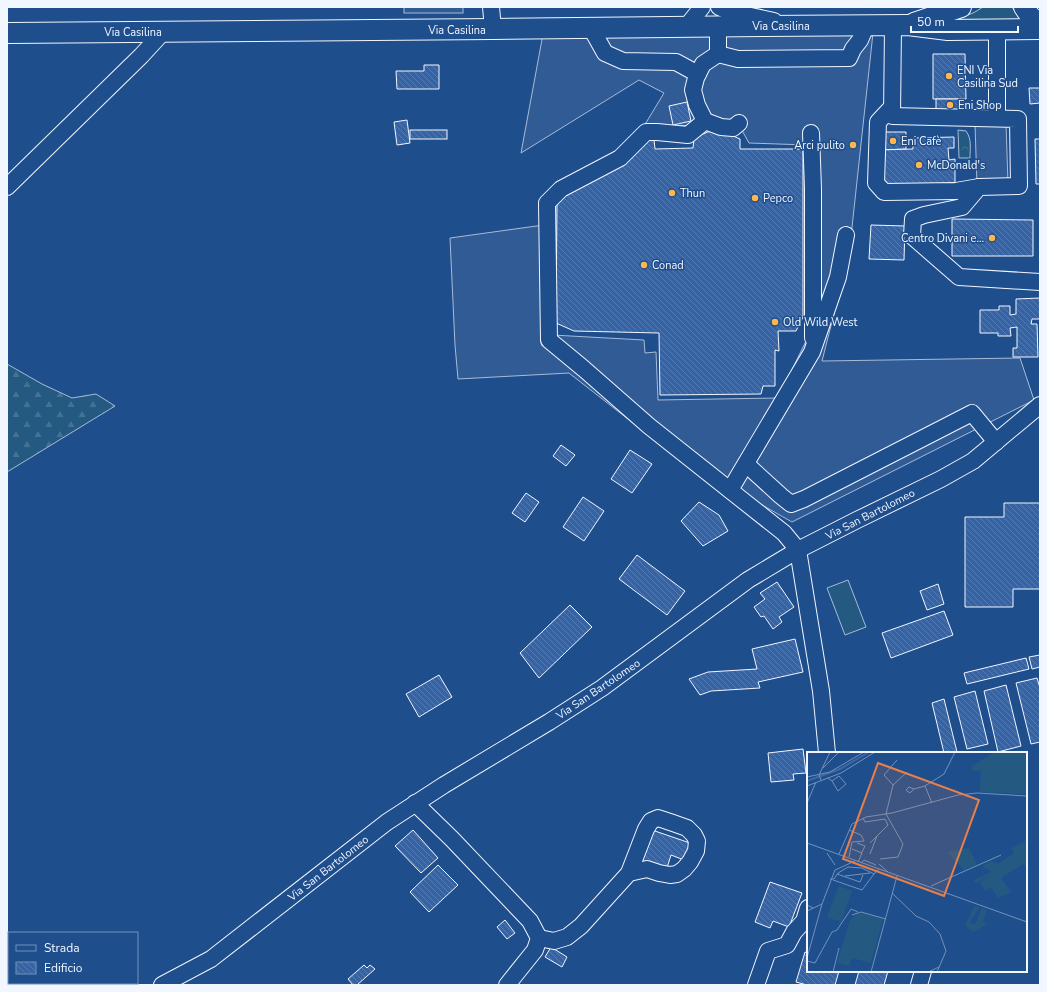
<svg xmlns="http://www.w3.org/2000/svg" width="1047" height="992" font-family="'Nunito Sans',sans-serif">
  <defs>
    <pattern id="forest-firs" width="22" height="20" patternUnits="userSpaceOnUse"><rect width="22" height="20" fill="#245a82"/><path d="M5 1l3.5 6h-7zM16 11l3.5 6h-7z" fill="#447295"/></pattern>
    <pattern id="park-crowns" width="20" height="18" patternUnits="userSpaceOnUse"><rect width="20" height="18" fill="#245a82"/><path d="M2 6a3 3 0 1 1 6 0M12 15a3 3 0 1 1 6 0" fill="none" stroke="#447295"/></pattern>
    <pattern id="building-back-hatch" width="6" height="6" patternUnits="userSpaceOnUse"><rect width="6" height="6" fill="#3563a3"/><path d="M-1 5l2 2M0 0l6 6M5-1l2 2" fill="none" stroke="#537ab1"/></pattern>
  </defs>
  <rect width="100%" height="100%" fill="#1f4e8c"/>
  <g fill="#245a82" stroke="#a8bbd7">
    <path d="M983,7H1012L1021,20H957L975,12Z"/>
    <path d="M848,580L866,627L845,635L827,588Z"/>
  </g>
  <path fill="url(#forest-firs)" stroke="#a8bbd7" d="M7,364L42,384L72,398L96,394L115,406L7,472Z"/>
  <path fill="url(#park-crowns)" stroke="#a8bbd7" d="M958,130L966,131C972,139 970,148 970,158H959Z"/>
  <g fill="#305b95" stroke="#a8bbd7">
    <rect x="404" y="7" width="59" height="6"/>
    <path d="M873,33L849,255L822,361L1020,358L1034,400L792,522L674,455L569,373L458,379L455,345L450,238L551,224L552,335L644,340L645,353L656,352L658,400L778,398L807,339V145L749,143L739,125L644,126L664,93L639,80L521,153L543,34Z"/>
    <path d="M975,124H1006L1008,183L977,185Z"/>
  </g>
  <g fill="url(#building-back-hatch)" stroke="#f2f6ff">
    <path d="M933,54H965L966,99H933Z"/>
    <path d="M424,65H439V89H397L396,71H424Z"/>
    <path d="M1029,88H1040V103L1030,104Z"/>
    <rect x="936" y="99" width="28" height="11"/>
    <path d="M687,102L691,121L673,125L669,106Z"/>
    <path d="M407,120L410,143L397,145L394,122Z"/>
    <rect x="410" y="130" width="37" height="9"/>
    <path d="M710,131L724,132L740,139V149H803V317L796,331H778L779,351L775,350V386H763L761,394L660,395L659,333L574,331L556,323L557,204L574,187L649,140H654L655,149L693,148L694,138Z"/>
    <path d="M879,132H906V149L880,150Z"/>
    <path d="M954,137V148H948L949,160L955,159V187L884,188V176L878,150L913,149V138Z"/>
    <path d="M1035,139H1040V184H1036Z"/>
    <path d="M952,219L1033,220V256H952Z"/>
    <path d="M871,225L905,226L904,260L869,259Z"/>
    <path d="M1040,298V319H1032L1031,324H1037L1038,357H1013V348H1017V327L1010,328L1011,336H998V333H980V310H999V306H1010V315L1016,314V299Z"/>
    <path d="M561,445L575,455L566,466L553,456Z"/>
    <path d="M630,450L652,464L632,493L611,479Z"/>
    <path d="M526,493L539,502L525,522L512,513Z"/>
    <path d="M583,497L604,511L584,541L563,527Z"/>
    <path d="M699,502L719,515L728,531L703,546L681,521Z"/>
    <path d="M1004,503H1040V589H1013V607H965V517H1004Z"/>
    <path d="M637,555L685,591L667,615L619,579Z"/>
    <path d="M777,582L794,607L779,617L782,622L773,629L764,616L761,617L754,607L765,599L760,593Z"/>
    <path d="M938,584L944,604L927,610L920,591Z"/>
    <path d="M570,605L592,627L539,678L520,653Z"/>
    <path d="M944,611L953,635L891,658L882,633Z"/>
    <path d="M795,639L803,672L758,682L760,688L711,691L700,695L689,679L708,672L757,669L752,649Z"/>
    <path d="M1040,655V667L1032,669L1029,657Z"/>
    <path d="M1026,658L1029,669L967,684L964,673Z"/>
    <path d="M439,675L452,697L419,717L406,694Z"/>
    <path d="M1037,678L1040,688V742L1031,744L1016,683Z"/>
    <path d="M1006,685L1021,746L998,752L984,691Z"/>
    <path d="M975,691L988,744L967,749L954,697Z"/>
    <path d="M944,699L957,752L952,753H944L932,703Z"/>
    <path d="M803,749L806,773L793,774L794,780L771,782L768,753Z"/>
    <path d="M413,830L438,858L421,873L395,846Z"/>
    <path d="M652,830L690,843L684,860L671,855L666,871L641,863Z"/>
    <path d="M438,865L458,885L429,912L410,892Z"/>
    <path d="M770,882L802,893L789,927L773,921L770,928L755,922Z"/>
    <path d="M505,920L515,933L507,939L497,927Z"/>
    <path d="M551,947L567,957L562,967L545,957Z"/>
    <path d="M805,952L808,953V971H839L835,985H807L796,982Z"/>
    <path d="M364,965L367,968L370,965L375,969L357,985H353L348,979Z"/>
    <path d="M859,971H888L884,985H855Z"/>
    <path d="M9,973V983H20L17,985H7V975Z"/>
  </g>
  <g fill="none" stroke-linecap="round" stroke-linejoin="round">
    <g stroke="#f2f6ff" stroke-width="18">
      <g id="minor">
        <path d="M491,7L493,29"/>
        <path d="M719,7L728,11L774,21"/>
        <path d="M687,26L702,7"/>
        <path d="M718,26V54L703,64L696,78L693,90L697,105L705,121L721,127L733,128L739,123"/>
        <path d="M893,26L892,116L1018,119L1019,186L979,187L962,207L924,215L913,219L912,236L959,277L1040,282"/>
        <path d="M591,28L605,53L623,61L676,62L698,74"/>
        <path d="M718,54L738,59L849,58L853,49L860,40L866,26"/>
        <path d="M892,107L878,122L876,183L884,192L956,191L979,187"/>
        <path d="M997,118V29"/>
        <path d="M705,121L688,135L657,132H646L620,158L561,189L547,203L549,340L584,369L649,426L784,533L798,550L821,691L827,753"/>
        <path d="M811,133L813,189V338"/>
        <path d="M7,187L141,56L164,31"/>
        <path d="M746,464L781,496L791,504L804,499L935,432L972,413L996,442"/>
        <path d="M730,490L812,352L838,277L846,235"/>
        <path d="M415,803L452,839L530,921L539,938L535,950L507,985"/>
        <path d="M539,938L554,941L567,937L581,926L629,873L647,869L659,873L670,875L677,874L684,869L690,862L696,851L697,841L694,835L687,828L673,823L658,818L651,821L646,829L629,873"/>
        <path d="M162,985L211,959L387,822L444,785L549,722L602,688L748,580L798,550L857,520L941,479L973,461L1040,405"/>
        <path d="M756,985L768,951L787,945L794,932L804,921L808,908"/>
        <path d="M919,985L923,971"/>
      </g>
    </g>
    <g stroke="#f2f6ff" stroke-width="22">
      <g id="major">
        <path d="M1024,7L1030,16L1040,24"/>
        <path d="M914,23L961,7"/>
        <path d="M7,33L493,29L762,26L908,25L948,30L1040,29"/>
      </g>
    </g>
    <use href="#minor" stroke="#1f4e8c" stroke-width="16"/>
    <use href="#major" stroke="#1f4e8c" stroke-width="20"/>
  </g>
  <g fill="#ffb74d" stroke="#1f4e8c" stroke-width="1.5">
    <circle cx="949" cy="76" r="4"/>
    <circle cx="950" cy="105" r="4"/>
    <circle cx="893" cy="141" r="4"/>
    <circle cx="853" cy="145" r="4"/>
    <circle cx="919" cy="165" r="4"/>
    <circle cx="672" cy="193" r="4"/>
    <circle cx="755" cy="198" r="4"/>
    <circle cx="992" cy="238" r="4"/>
    <circle cx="644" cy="265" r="4"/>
    <circle cx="775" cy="322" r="4"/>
  </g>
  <g text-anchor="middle" stroke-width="3" stroke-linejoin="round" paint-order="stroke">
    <g font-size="11" fill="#f2f6ff" stroke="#1f4e8c">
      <text x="781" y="30">Via Casilina</text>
      <text x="457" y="34">Via Casilina</text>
      <text x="133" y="36">Via Casilina</text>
      <text transform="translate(870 514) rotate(-27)" y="4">Via San Bartolomeo</text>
      <text transform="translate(598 689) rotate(-34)" y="4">Via San Bartolomeo</text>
      <text transform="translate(328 868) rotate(-38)" y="4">Via San Bartolomeo</text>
    </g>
    <g font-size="11" fill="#f2f6ff" stroke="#1f4e8c" text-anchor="start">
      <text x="957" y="74">ENI Via<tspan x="957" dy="13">Casilina Sud</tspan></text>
      <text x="958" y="109">Eni Shop</text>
      <text x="901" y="145">Eni Cafè</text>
      <text x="845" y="149" text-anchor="end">Arci pulito</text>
      <text x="927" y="169">McDonald's</text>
      <text x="680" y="197">Thun</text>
      <text x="763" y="202">Pepco</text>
      <text x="984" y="242" text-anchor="end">Centro Divani e…</text>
      <text x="652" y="269">Conad</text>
      <text x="783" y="326">Old Wild West</text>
    </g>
  </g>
  <g transform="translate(807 752)">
    <rect width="220" height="220" fill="#1f4e8c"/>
    <path d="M32,134L45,139L34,170L20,165ZM56,161L76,166L64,211L45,206L42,214L30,211L43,168L50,162Z" fill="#245a82"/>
    <path d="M220,88V115L216,112L194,126L204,140L191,146L184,135L178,139L173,131L182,124L169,131L166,128L184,120L180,116L175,117L178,112L184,109L191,112L207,101L205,96ZM162,96L170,113L157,118L140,100Z" fill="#245a82"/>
    <path d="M188,0H220L219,42L173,40L174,19H165V14Z" fill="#245a82"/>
    <path d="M167,154L173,155L163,170L168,173L175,156L180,158L176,170L181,172L167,180L158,174Z" fill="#245a82"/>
    <path fill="none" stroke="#3b69a3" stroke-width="2" d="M0,29L33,17L62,0"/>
    <path fill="none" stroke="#7391ba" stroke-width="1" d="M16,16L32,0M0,25L23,20L57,0M21,26L25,29L32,24L39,32L31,39L25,29M14,28L12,23L23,0M86,33L77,23L90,8M0,34L34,21L68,0M107,37L103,41L99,38L102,35L107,37L118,34M0,51L9,30M125,51L118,34L137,22L148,0M56,66L58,70L78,67L81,73M0,91L220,170M50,91L58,94L54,102M63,91L81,73M45,97L55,101L51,110M20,101L28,113M32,102L45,72L59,65L85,61L151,43L170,41L220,44M63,102L70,84M42,105L45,90L57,89L54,83L42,78M73,107L91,105L96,92L79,62L86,33L100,20M55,110L57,108L69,113M72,112L81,120M30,122L53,130L56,123M38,124L63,121M23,127H27L31,121L41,115L55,116L67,122L72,117M26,128L55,138L67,122M124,134L194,103M85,141L109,164L122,170L133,182L139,199L130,220M0,159L15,152L28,118L48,109M0,159V153L6,156M45,163L54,160L79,167M0,206L15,152M0,209L8,211L25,180L30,178L44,157L51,160M26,220L32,196M64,220L90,124M121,220L132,215"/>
    <path fill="#ea8049" fill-opacity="0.15" stroke="#ea8049" stroke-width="2" d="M71,11L172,48L137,144L36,107Z"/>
    <rect width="220" height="220" fill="none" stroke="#f2f6ff" stroke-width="2"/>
  </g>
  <rect width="1047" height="992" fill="none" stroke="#f2f6ff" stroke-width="16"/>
  <rect x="8" y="932" width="130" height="52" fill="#1f4e8c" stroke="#7391ba"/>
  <rect x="16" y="945" width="20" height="6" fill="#1f4e8c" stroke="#7391ba"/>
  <text x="44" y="952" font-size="12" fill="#f2f6ff">Strada</text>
  <rect x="16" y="962" width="20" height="12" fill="url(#building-back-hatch)" stroke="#7391ba"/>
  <text x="44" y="972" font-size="12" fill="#f2f6ff">Edificio</text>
  <path d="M911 26v6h107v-6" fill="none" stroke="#f2f6ff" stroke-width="2"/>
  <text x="917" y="26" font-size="12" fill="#f2f6ff" stroke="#1f4e8c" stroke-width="3" paint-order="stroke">50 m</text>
</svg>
